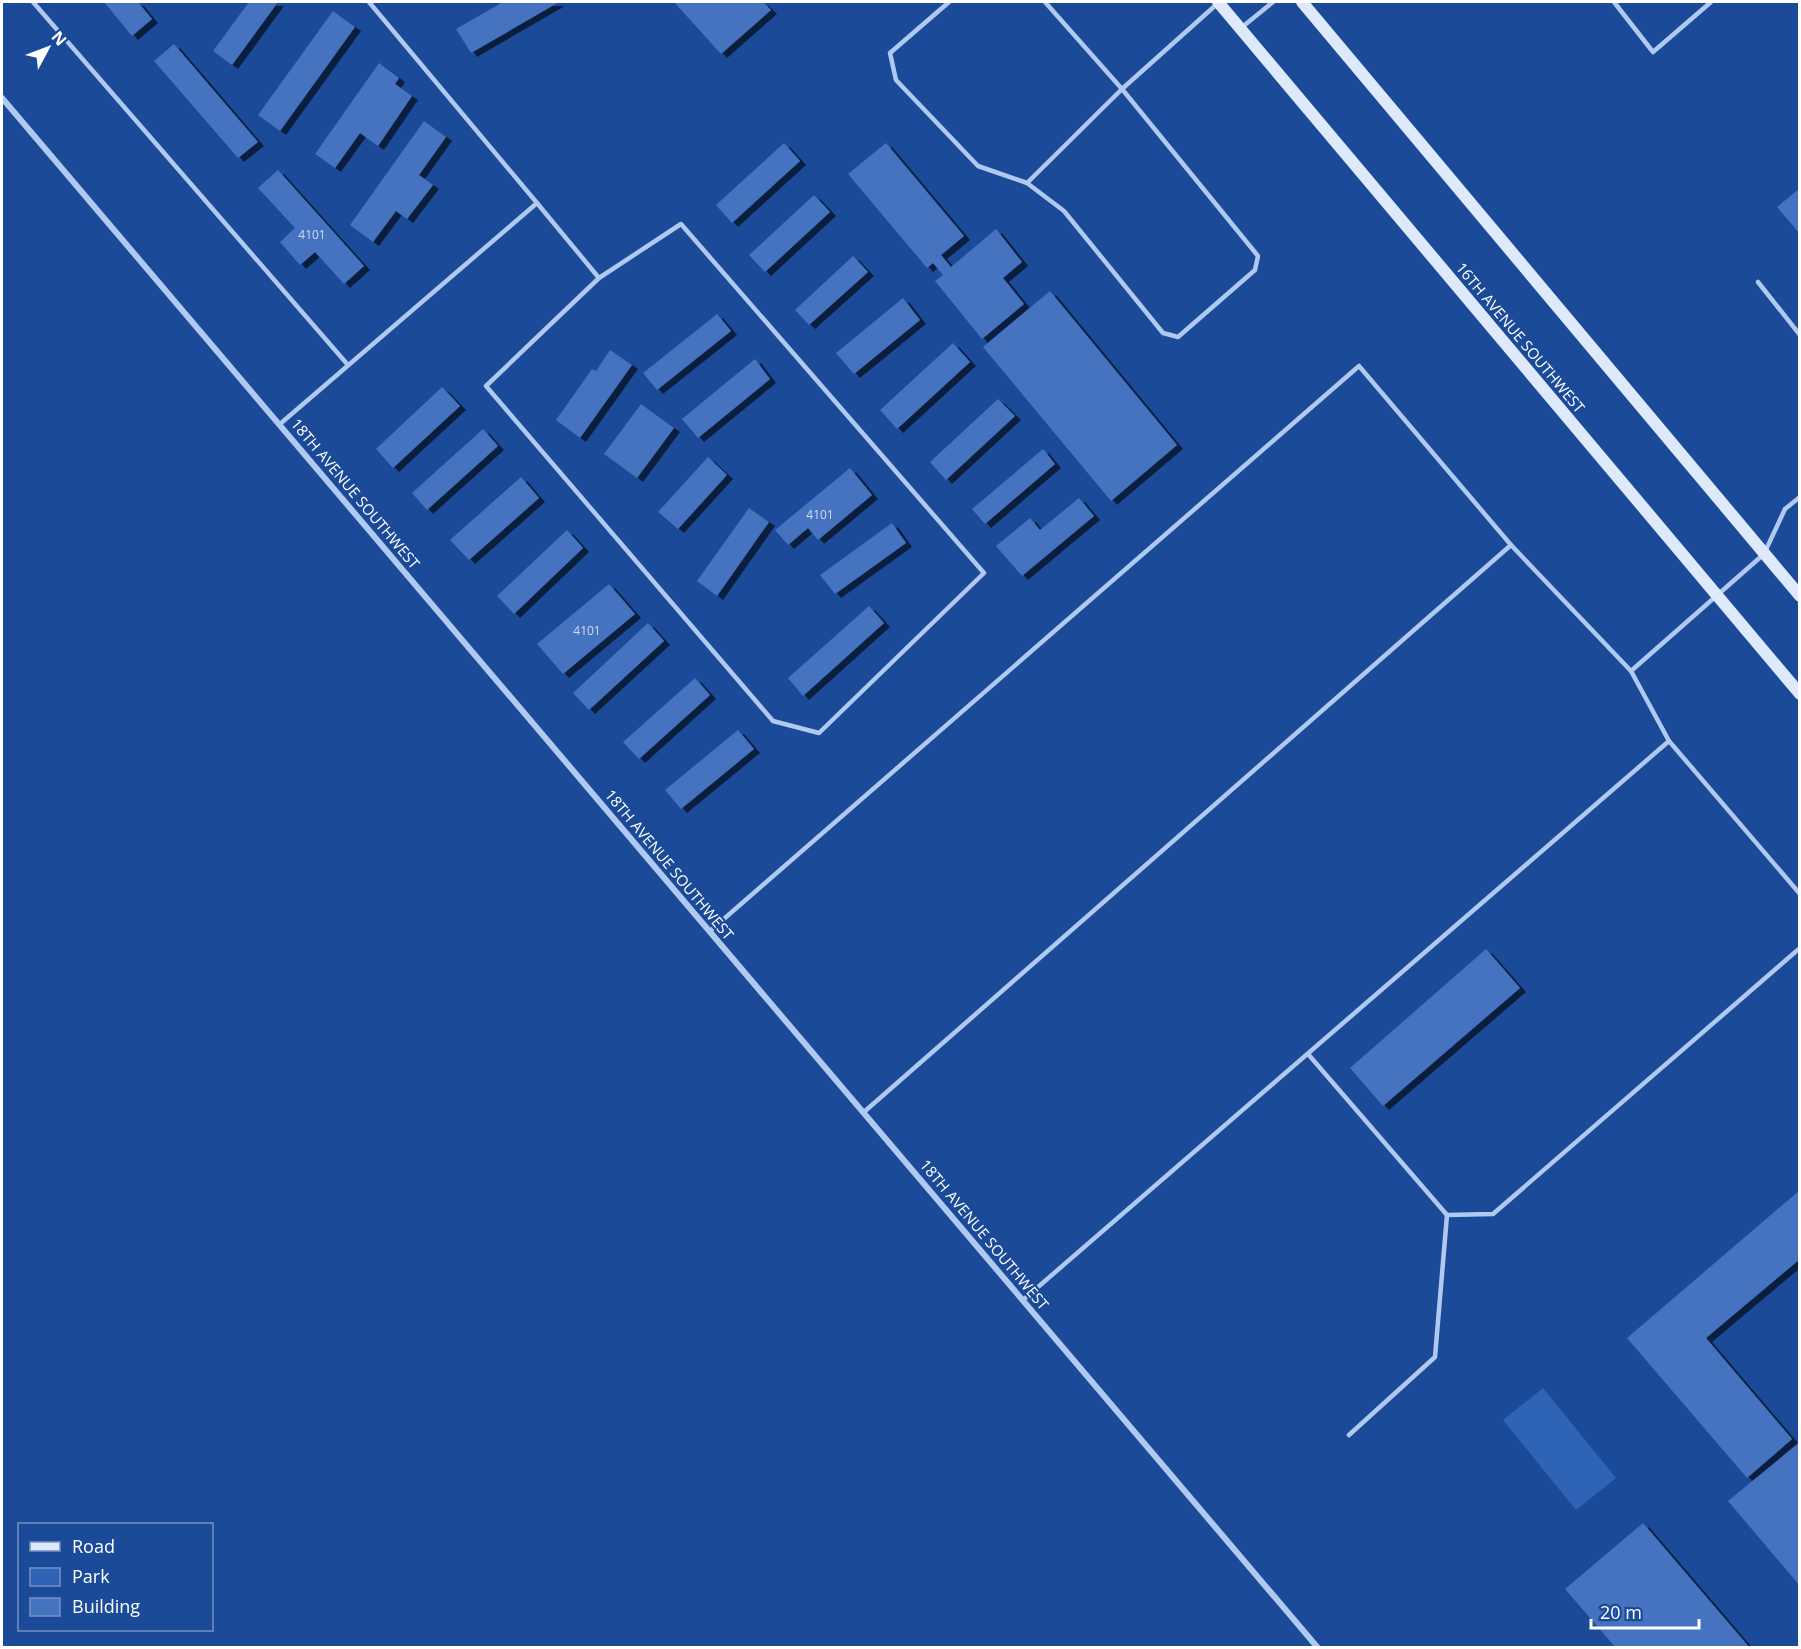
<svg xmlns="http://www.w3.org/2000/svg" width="1801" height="1649" font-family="'Open Sans',sans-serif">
  <defs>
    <filter id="shadow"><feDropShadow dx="6" dy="4" stdDeviation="0" flood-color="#0009"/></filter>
  </defs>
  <rect width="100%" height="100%" fill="#1b4a98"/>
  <path fill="#2f63b5" d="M1543,1388L1616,1478L1576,1510L1503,1420Z"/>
  <g fill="#4473bf" filter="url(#shadow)">
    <path d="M104,2H138L152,19L132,36Z"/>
    <path d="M249,2H278L232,65L213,51Z"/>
    <path d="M503,2H559L471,53L456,29Z"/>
    <path d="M674,2H763L771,10L721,54Z"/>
    <path d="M333,11L355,27L280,131L258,115Z"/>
    <path d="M174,44L258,142L238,158L154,61Z"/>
    <path d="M379,63L399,78L395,84L412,96L378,146L360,133L335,168L315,154Z"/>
    <path d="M424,121L446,137L419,175L433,185L407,219L396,211L373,242L350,225Z"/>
    <path d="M784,143L800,161L732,223L716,205Z"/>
    <path d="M886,143L964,236L941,255L951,267L996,229L1022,262L1003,278L1024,304L982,339L935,281L943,275L933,263L927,268L848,174Z"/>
    <path d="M278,170L364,266L344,284L315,252L300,265L280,242L295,228L258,188Z"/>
    <path d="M1800,188V234L1777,207Z"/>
    <path d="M814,195L830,212L765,272L749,255Z"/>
    <path d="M853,256L868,272L809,325L795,310Z"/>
    <path d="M1050,291L1177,445L1111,501L983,347Z"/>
    <path d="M903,298L920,320L854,374L836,353Z"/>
    <path d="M717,314L731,331L657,390L643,373Z"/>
    <path d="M953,343L970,362L897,429L880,410Z"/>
    <path d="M610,350L632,365L580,438L556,420L592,369L596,371Z"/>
    <path d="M755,359L770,379L698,438L682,419Z"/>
    <path d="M442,387L460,406L393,468L376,449Z"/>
    <path d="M998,399L1015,416L946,480L930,462Z"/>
    <path d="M641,404L674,428L637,478L604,454Z"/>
    <path d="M483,429L498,446L427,510L412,493Z"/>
    <path d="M1043,449L1055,464L985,524L972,509Z"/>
    <path d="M708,457L727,475L678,529L658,512Z"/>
    <path d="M850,468L872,495L818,540L808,528L788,545L775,530Z"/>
    <path d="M521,477L539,498L469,560L450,540Z"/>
    <path d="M1079,498L1094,516L1022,576L996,546L1030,518L1040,530Z"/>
    <path d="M749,508L769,522L717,596L697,581Z"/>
    <path d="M892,523L906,543L835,594L820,575Z"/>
    <path d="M567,530L583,548L514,614L497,596Z"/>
    <path d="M609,584L635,614L563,674L537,644Z"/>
    <path d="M869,606L884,623L803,696L788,678Z"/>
    <path d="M648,623L664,641L589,710L573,693Z"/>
    <path d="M695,678L710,695L639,759L623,742Z"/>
    <path d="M738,730L754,749L681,809L665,790Z"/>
    <path d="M1486,949L1520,988L1383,1106L1350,1068Z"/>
    <path d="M1800,1190V1259L1706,1338L1792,1439L1747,1478L1627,1338Z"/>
    <path d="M1800,1442V1586L1728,1501Z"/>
    <path d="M1643,1523L1750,1648H1616L1565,1589Z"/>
  </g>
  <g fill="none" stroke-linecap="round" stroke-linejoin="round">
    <g stroke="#b0c9f0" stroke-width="4.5">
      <path d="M33,2L348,365"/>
      <path d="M949,2L890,53L896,80L978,166L1027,183L1064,211L1163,333L1178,337L1255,270L1258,256L1122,89L1045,2"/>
      <path d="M1614,2L1653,52L1711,2"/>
      <path d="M1241,28L1273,2"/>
      <path d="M1027,183L1122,89L1217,4"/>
      <path d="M537,203L599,278"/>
      <path d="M681,224L984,573L819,733L773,721L486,386L599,278Z"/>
      <path d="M1758,282L1800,335"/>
      <path d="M280,424L537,203L369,2"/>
      <path d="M1631,671L1764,554L1785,509L1800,497"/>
      <path d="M710,931L1359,366L1511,545L1631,671L1669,741L1800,894"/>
      <path d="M1308,1054L1447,1215L1493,1214L1800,948"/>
      <path d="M864,1112L1511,545"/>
      <path d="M1023,1300L1669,741"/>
      <path d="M1349,1435L1435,1357L1447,1215"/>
    </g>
    <path stroke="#b0c9f0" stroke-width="6" d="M2,98L1318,1648"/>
    <g stroke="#dee9fb" stroke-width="12">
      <path d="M1218,2L1800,694"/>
      <path d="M1302,2L1800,596"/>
    </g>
  </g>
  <g text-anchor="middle" stroke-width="4.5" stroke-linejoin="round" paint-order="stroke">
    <g font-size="12" fill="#d0dcef">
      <text x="312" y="239">4101</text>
      <text x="820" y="519">4101</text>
      <text x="587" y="635">4101</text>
    </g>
    <g font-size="15" fill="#fff" stroke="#1b4a98">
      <text transform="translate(1520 338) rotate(50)" y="5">16TH AVENUE SOUTHWEST</text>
      <text transform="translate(355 494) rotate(50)" y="5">18TH AVENUE SOUTHWEST</text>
      <text transform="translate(669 865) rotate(50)" y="5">18TH AVENUE SOUTHWEST</text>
      <text transform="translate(984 1235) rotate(50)" y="5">18TH AVENUE SOUTHWEST</text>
    </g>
  </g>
  <rect width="1801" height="1649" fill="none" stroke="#ffffff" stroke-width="6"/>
  <rect x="18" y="1523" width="195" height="108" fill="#1b4a98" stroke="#7692c1" stroke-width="1.5"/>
  <rect x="30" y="1542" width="30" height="9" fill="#dee9fb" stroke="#7692c1" stroke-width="1.5"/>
  <text x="72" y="1553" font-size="18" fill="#ffffff">Road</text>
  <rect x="30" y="1568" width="30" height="18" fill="#2f63b5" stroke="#7692c1" stroke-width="1.5"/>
  <text x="72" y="1583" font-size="18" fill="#ffffff">Park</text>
  <rect x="30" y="1598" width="30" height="18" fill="#4473bf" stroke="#7692c1" stroke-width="1.5"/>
  <text x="72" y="1613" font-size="18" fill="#ffffff">Building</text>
  <g transform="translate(48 48) rotate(49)" stroke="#1b4a98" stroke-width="4.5" paint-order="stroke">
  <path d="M0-4.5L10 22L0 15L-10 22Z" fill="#ffffff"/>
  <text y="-9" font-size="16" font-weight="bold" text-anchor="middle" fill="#ffffff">N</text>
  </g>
  <path d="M1591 1619v9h108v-9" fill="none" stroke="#ffffff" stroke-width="3"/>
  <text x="1600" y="1619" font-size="18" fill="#ffffff" stroke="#1b4a98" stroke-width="4.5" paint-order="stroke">20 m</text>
</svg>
